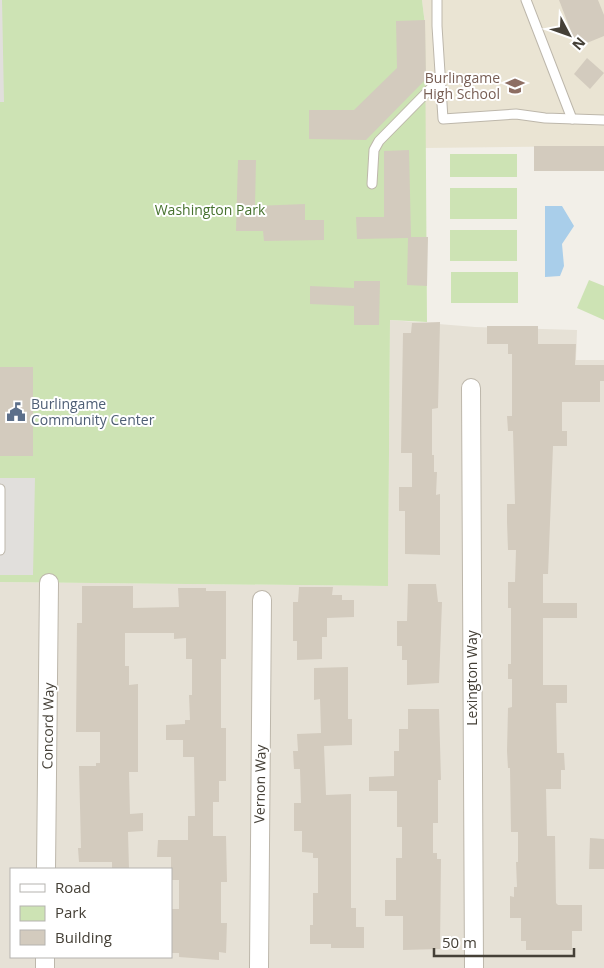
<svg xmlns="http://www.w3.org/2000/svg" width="604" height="968" font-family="'Open Sans',sans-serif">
  <rect width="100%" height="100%" fill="#f2efe8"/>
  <path fill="#e6e1d6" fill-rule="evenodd" d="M390,320L475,327L577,330L576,360H604V968H0V582L388,586ZM11,869H171V957H11Z"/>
  <path fill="#eae4d3" d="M422,0H604V146L425,148V25Z"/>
  <g fill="#cde3b4">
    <path d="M0,0H422L425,25L427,322L390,320L388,586L0,582Z"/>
    <rect x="450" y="154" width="67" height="23"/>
    <rect x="450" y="188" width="67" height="31"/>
    <rect x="450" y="230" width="67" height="31"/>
    <rect x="451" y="272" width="67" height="31"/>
    <path d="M589,280L604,286V320L577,308Z"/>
  </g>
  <g fill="#e1dfdc">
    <path d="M0,0H2L4,102H0Z"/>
    <path d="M0,478H35L33,575H0Z"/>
  </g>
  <path fill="#a9ceea" d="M545,206H562L574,226L562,244L564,266L560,276L545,277Z"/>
  <g fill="#d3cbbe">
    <path d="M559,0H598L604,15V36L577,47Z"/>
    <path d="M425,20L426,79L366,140L309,139V110H354L397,68L396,21Z"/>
    <path d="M587,58L604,73L590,89L574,74Z"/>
    <rect x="534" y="146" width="70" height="25"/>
    <path d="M409,150L411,237H428L427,286L407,285L408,238L357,239L356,217H384V151Z"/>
    <path d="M238,160H256L255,206L305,204V220H324V240L264,241L263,231H236Z"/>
    <path d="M354,281H380L379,325H354V306L310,304V286L354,288Z"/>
    <path d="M440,322L438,408L432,409V455H434V472H437L436,495L440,494V555L405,554V511H399V487H412V453H401L403,333H411L412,323Z"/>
    <path d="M487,326H538V344H576L575,365H604V381H600V402H562V431H567V446H553L548,574H543V603H577V618H543V685H567V703H556L557,753H564L565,770H561V789H546L547,836H555L556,903L558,905H582V931H572V950H526V941H521V918H510V896L514,897V887H517L516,862H518V832H511L510,768H508L507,751L508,708L512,707V679H508V664H511V608H508V582H515L516,550H508L507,522V504H515L513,431H508L507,416H512V354H508V344H487Z"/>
    <rect x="0" y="367" width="33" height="89"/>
    <path d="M408,584H436L438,602H442L439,683L407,685V660H402V646H397V621H407Z"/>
    <path d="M82,586H133V608L179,607L178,588H206V591H226V659H221V728H226V781H219V802H213V836H226L227,882H221V923H227L226,953L219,952V960L179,957V953H171V909H179V880H171V857H157L158,840H188V816H195L194,757H183V740H166V725L185,724V720H190L189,695H192V659H186V638L174,639V633H125V666H129V685L138,684V772H129L130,814L143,813V831L128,832L129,869H112V862H79L78,848H81L79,766H96V763H100V732H76L77,623H82Z"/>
    <path d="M299,587H333L332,595H342V600H354V617L327,618V637H322V659L297,660V641H293V602H298Z"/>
    <path d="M348,667V719H352V745L324,746L326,795L351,794V908H356V927H364V948H331V944H310V925H313V893H318V858H313V853L302,852V831H294V803H301L300,769H294L293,751H298L297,734L321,733L320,699L314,700V668Z"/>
    <path d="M408,709H439L441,780H438V823H433V853H437V859H441L440,949L403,950V916H385V900H396V858H402V827H397V791H369V777L394,776V751H399V729H408Z"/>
    <path d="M590,838L604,839V869H589Z"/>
  </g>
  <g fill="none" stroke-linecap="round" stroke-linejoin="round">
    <g stroke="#bdb7ab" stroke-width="11">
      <g id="service">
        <path d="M437,0V26L443,119L516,114L545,118L604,120"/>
        <path d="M526,0L572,119"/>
        <path d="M372,184L374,150L379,141L440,79"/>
        <path d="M0,489V550"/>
      </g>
    </g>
    <g stroke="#bdb7ab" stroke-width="20">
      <g id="minor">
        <path d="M471,388L474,968"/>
        <path d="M46,869L49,583"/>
        <path d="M45,968V957"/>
        <path d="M259,968L262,600"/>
      </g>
    </g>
    <use href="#service" stroke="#fff" stroke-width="9"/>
    <use href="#minor" stroke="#fff" stroke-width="18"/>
  </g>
  <defs>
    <g id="school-bare" transform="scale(1.5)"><path d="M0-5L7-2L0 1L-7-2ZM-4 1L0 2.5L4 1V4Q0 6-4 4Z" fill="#8d6e63" stroke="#fff" stroke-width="2.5" paint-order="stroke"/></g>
    <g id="civic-bare" transform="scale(1.5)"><path d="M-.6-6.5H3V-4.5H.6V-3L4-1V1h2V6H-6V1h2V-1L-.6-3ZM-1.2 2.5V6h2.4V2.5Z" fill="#5c6f8a" stroke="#fff" stroke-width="2.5" paint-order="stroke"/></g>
  </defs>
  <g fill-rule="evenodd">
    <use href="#school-bare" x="515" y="86"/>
    <use href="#civic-bare" x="16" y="412"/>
  </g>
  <g text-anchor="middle" stroke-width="4" stroke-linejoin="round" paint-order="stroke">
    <g font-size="14" fill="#785e54" stroke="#fff" text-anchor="end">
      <text x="500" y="83">Burlingame<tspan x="500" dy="16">High School</tspan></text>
    </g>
    <g font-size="14" fill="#47722f" stroke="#fff">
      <text x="210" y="215">Washington Park</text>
    </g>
    <g font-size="14" fill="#4e5e75" stroke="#fff" text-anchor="start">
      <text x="31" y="409">Burlingame<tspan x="31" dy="16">Community Center</tspan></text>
    </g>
    <g font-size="14" fill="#454037" stroke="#fff">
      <text transform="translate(472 678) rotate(-90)" y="5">Lexington Way</text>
      <text transform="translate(48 726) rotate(-89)" y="5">Concord Way</text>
      <text transform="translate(260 784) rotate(-89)" y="5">Vernon Way</text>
    </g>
  </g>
  <rect x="10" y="868" width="162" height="90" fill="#ffffff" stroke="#b5b3af"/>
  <rect x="20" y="884" width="25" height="8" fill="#ffffff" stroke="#b5b3af"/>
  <text x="55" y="893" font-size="15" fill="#454037">Road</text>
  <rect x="20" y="906" width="25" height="15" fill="#cde3b4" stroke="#b5b3af"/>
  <text x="55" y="918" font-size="15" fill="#454037">Park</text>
  <rect x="20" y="930" width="25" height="15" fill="#d3cbbe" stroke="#b5b3af"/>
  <text x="55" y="943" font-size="15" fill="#454037">Building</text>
  <g transform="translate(569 35) rotate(131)" stroke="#ffffff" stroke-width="4" paint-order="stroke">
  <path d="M0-4L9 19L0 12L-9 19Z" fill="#454037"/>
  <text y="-8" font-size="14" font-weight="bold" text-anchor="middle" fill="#454037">N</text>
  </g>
  <path d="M434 948v8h140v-8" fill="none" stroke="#454037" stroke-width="2.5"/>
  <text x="442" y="948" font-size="15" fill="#454037" stroke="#ffffff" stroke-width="4" paint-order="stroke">50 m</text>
</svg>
